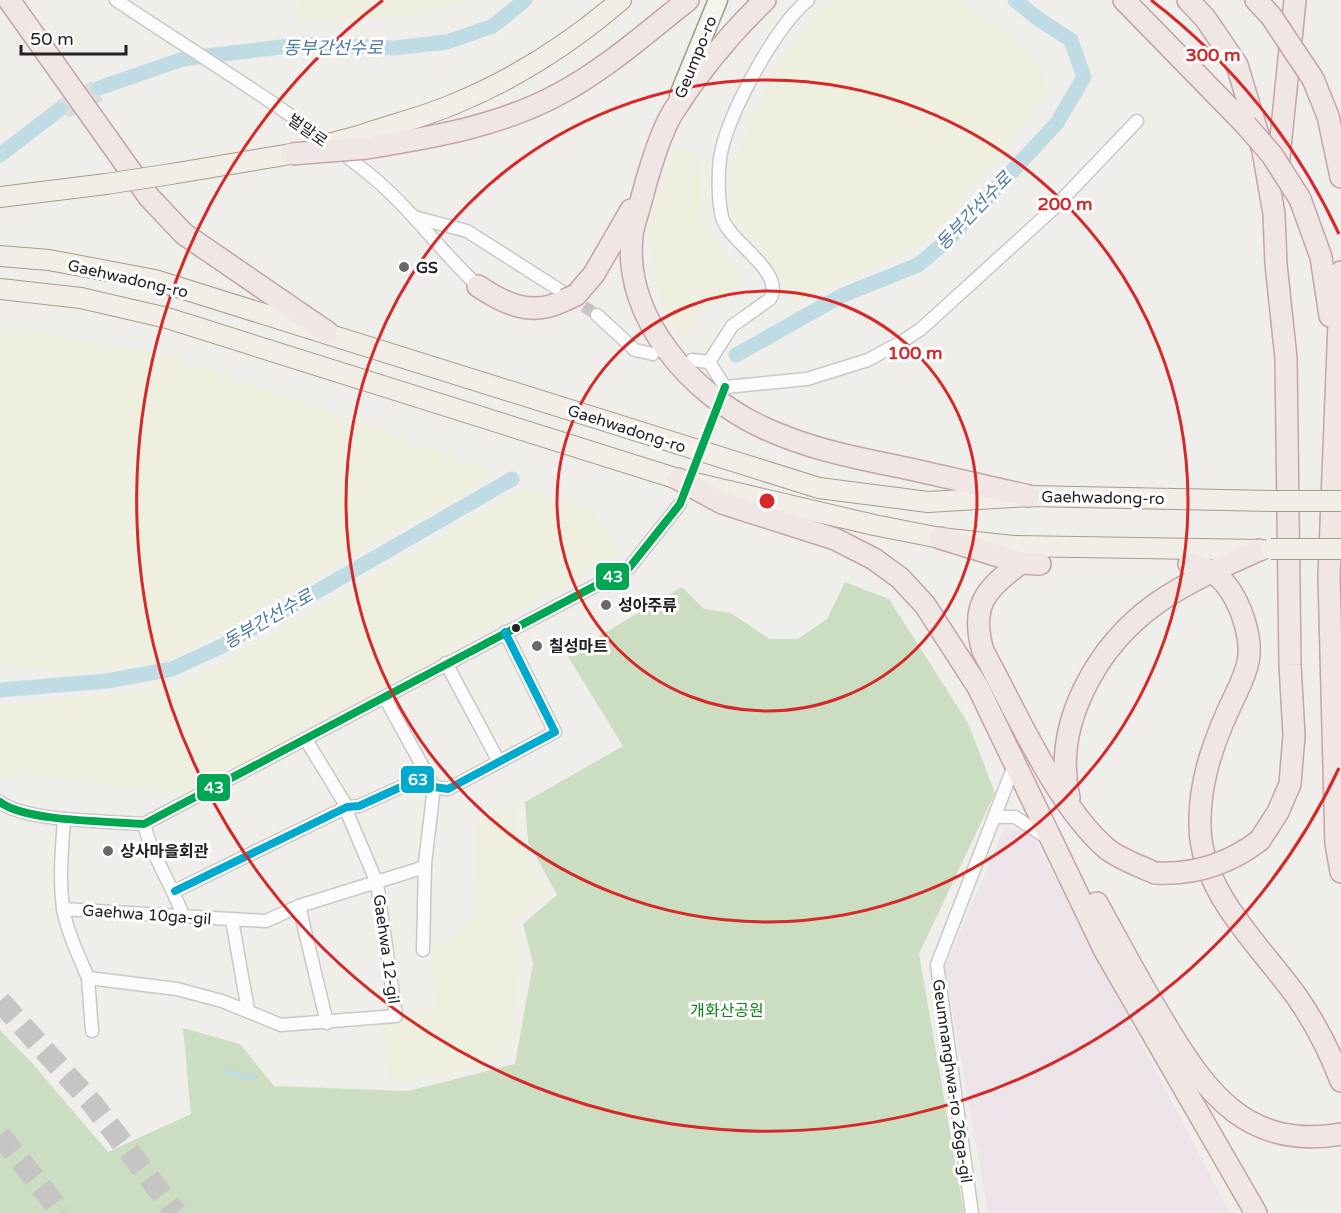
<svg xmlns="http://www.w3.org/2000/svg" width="1341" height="1213" font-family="'Varela Round','Noto Sans KR',sans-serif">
  <rect width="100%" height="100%" fill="#f0eeeb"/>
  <path fill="#ede4e9" d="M1004,828L1031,832L1230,1213H988L945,968Z"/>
  <g fill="#efefdf">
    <path d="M299,0H468L426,15L298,22Z"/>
    <path d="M835,0H958L1024,48L1044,69L1046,97L942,226L915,249L799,301L734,216V161L774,70L812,16Z"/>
    <path d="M673,148L700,155L702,219L745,281L706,309L682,342L660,299L648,239L653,207Z"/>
    <path d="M15,328L175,357L499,473L170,661L75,674L0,664V329Z"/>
    <path d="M523,489L594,511L619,554L198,797L23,774L9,781L0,775V706L185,685Z"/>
    <path d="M516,804L515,829L548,895L509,922L521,949L509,1058L406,1084L387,1079L384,1020L436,1007L432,967L434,944L446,945L478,914L476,825Z"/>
  </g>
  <path fill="#cbdec1" d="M845,582L889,599L968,723L995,793L919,954L964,1213H0V1030L32,1063L108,1152L191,1114L183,1028L240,1044L274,1086L408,1091L515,1064L533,963L523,924L557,895L528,842L525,802L623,746L567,655L682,587L704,609L731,613L769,639H798L827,619Z"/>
  <path fill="#dedddd" d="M92,81L103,101L68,118L56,101Z"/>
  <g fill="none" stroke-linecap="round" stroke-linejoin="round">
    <path stroke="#bfdbe3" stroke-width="4.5" d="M226,1072L256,1078"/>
    <g stroke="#bfdbe3" stroke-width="15">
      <path d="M99,88L183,59L305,44L394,48L447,42L493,26L525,0"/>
      <path d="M0,155L60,109"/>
      <path d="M736,355L841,296L918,265L948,240L1057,123L1084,77L1071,40L1037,18L1015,0"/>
      <path d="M0,690L107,681L172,669L222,646L512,479"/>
    </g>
    <g stroke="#c7c5c3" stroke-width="12" stroke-dasharray="12 6" stroke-linecap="butt">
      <path d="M569,296L597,315"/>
      <path d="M680,504L722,396"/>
    </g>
    <g stroke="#c7c5c3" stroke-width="22" stroke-dasharray="22 11" stroke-linecap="butt">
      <path d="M0,1001L92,1103L176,1213"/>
      <path d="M0,1135L62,1213"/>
    </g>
    <g stroke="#c9c8c7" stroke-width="15">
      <g id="minor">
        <path d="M116,0C201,57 290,110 369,174C410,207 440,251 478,286"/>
        <path d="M414,217L467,231L561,291"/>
        <path d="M597,315L635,350L653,354"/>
        <path d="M692,360L709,362L725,387L807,379L868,360L903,341L921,329L1053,209L1137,121"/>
        <path d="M709,362L732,326L770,299C786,271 728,242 722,217C718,200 718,175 720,158C727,115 775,27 808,0"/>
        <path d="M446,663L499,762"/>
        <path d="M385,698L434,787L425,863L423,950"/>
        <path d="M0,802C26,822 110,821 144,824L629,568L680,504"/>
        <path d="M996,817H1015L1046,837"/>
        <path d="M64,819C62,848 59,878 63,908C67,932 79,956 88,978L177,989L222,1001L281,1025L396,1016L377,883L346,810L347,807L306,740"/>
        <path d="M144,824C152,857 172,884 183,916"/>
        <path d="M175,891L347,807L359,806L423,777L434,787L448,789L555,732L505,632"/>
        <path d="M299,906L327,1023"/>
        <path d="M63,909L266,921L299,906L425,867"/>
        <path d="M232,920L248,1010"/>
        <path d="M88,978L92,1031"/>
        <path d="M972,1213L937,965L1015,763"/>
      </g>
    </g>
    <g stroke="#999a82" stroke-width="21">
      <path id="secondary" d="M679,95L718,0"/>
    </g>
    <g stroke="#a79c86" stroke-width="22">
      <g id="primary">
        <path d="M359,136C390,125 424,117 454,104C515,79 571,43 621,0"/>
        <path d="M171,174L291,154"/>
        <path d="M0,197L106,184"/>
        <path d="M0,256L49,260L155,280L819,488L928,502L1029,496L1275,501"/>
        <path d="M0,289L81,298L167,318L678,479L874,525L940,538L1013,546L1262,550"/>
      </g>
    </g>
    <g stroke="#c5a2ac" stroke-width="24">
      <g id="trunk">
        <path d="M9,0L149,197L184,234L327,332"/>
        <path d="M765,0C732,32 698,73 673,112C660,133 647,177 641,201C638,213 633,225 632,236C623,319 693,395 762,427C808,449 856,458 905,468C947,477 988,487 1029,496"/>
        <path d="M1124,0L1246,125"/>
        <path d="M1188,0L1205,18L1237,65L1263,151L1274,214L1276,264L1286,358L1290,665L1294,735L1290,784L1278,812L1260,840"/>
        <path d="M1256,0L1271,16"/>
        <path d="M1313,79L1328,116L1341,177"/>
        <path d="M367,148C434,137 500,126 559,94C606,69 647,32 688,0"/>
        <path d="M1277,177L1295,0"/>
        <path d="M1300,199L1321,257L1330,316"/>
        <path d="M1341,272L1329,576L1336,844L1341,872"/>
        <path d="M478,286C506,305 533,317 565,300"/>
        <path d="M576,295L594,274L631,210"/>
        <path d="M678,479L722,503L835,539L874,559L900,578L925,605L978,687L1105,951L1256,1213"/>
        <path d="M940,538L1021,563L1040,564"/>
        <path d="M1021,563C985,589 970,606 983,651C1016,711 1055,803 1106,848C1119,859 1140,866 1155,873"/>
        <path d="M1189,564C1195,566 1204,567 1210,571C1236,585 1254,635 1248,662C1244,680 1234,697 1227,713C1211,749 1199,786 1200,826C1201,894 1261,946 1297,997C1315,1023 1330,1052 1341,1081"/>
        <path d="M1069,798C1052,724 1097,646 1157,603C1189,581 1223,566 1259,550"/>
        <path d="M1097,903C1119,943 1140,983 1164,1022C1207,1094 1248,1150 1341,1134"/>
      </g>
    </g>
    <use href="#minor" stroke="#fdfcfc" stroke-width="12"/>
    <use href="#secondary" stroke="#f4f4ed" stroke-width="18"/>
    <use href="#primary" stroke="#f3ede7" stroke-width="20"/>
    <use href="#trunk" stroke="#f0e6e4" stroke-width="21"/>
    <g stroke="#a79c86" stroke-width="22" stroke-linecap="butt">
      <g id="primary-bridge">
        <path d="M321,146L359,136"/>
        <path d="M106,184L171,174"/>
        <path d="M1275,501H1341"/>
        <path d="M1271,549H1341"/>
      </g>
    </g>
    <g stroke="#c5a2ac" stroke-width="24" stroke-linecap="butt">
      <g id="trunk-bridge">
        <path d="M1271,16L1313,79"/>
        <path d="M1246,125L1272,155L1300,199"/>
        <path d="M291,154L367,148"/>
        <path d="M565,300L576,295"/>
        <path d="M1155,873C1194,875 1228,865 1260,840"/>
      </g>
    </g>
    <use href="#primary-bridge" stroke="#f3ede7" stroke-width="20"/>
    <use href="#trunk-bridge" stroke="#f0e6e4" stroke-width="21"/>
    <g stroke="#fff" stroke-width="12">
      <path id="bus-1" d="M0,802C26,822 110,821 144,824L629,568L680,504L725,387"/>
    </g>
    <g stroke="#fff" stroke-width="12">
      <path id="bus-2" d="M175,891L347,807L359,806L423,777L434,787L448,789L555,732L505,632"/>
    </g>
    <use href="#bus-1" stroke="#00a651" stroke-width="8"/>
    <use href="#bus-2" stroke="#00a9ce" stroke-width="8"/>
  </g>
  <g fill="none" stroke="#d62828" stroke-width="3">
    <circle cx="767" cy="501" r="210"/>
    <circle cx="767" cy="501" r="421"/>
    <path d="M1339 768A631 631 0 1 1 383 0M1151 0A631 631 0 0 1 1339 234"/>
  </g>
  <g fill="#6a6968" stroke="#fff" stroke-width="2">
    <circle cx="404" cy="267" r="6"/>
    <circle cx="606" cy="605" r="6"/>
    <circle cx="537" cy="646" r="6"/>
    <circle cx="108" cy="851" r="6"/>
  </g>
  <circle fill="#222" stroke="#fff" stroke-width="2" cx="516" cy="628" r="5"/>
  <g text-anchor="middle" stroke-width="6" stroke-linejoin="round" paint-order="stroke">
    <g font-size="16" fill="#222" stroke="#fff">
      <text transform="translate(695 57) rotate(-68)" y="6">Geumpo-ro</text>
      <text transform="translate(308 130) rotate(35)" y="6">벌말로</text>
      <text transform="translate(128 278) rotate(13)" y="6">Gaehwadong-ro</text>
      <text transform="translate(627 428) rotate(18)" y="6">Gaehwadong-ro</text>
      <text transform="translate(1103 497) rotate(1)" y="6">Gaehwadong-ro</text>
      <text transform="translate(147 914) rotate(4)" y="6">Gaehwa 10ga-gil</text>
      <text transform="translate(387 949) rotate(82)" y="6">Gaehwa 12-gil</text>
      <text transform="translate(953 1081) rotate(82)" y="6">Geumnanghwa-ro 26ga-gil</text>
    </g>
    <g font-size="16" font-weight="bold" fill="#222" stroke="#fff" text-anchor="start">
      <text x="416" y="273">GS</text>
      <text x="618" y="611">성아주류</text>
      <text x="549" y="652">칠성마트</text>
      <text x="120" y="857">상사마을회관</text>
    </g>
    <g font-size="16" fill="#0c8416" stroke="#fff">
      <text x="727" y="1016">개화산공원</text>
    </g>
    <g font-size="18" font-style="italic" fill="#4a7aab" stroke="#fff">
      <text x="333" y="54">동부간선수로</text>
      <text transform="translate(974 211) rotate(-46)" y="6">동부간선수로</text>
      <text transform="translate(268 619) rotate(-30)" y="6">동부간선수로</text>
    </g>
  </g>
  <circle cx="767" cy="501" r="9" fill="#d62828" stroke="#fff" stroke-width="3"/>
  <g font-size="18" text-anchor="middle" font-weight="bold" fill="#d62828" stroke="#fff" stroke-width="6" stroke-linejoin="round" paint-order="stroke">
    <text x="1213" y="61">300 m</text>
    <text x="1065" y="210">200 m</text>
    <text x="915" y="359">100 m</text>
  </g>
  <g stroke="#fff" stroke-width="2">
    <rect x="595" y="562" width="35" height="29" rx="6" fill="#00a651"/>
    <rect x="400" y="765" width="35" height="29" rx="6" fill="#00a9ce"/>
    <rect x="196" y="773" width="35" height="29" rx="6" fill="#00a651"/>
  </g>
  <g font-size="16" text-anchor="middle" font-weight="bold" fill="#fff">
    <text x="613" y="582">43</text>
    <text x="418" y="785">63</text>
    <text x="214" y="793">43</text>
  </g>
  <path d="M21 45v9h105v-9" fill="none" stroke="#222222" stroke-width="3"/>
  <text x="30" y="45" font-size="18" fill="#222222" stroke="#ffffff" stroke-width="4.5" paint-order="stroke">50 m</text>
</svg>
